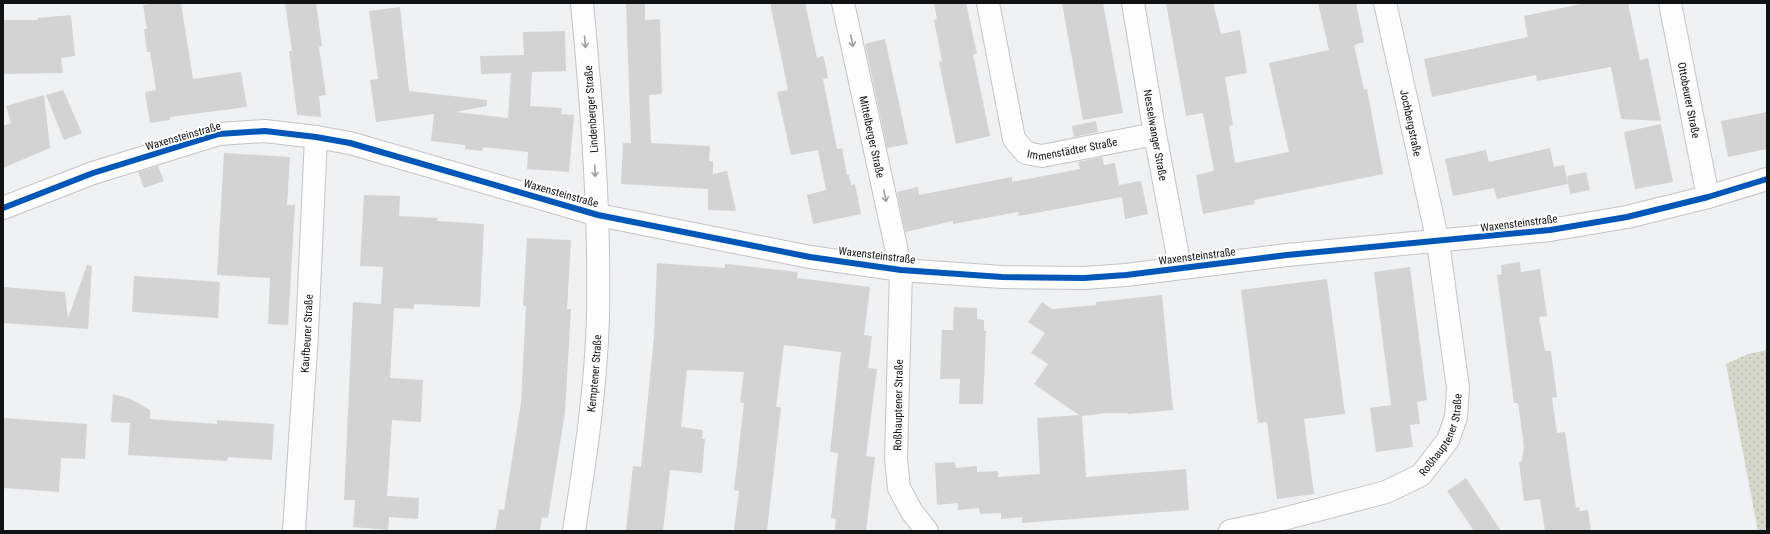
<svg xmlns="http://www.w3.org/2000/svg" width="1770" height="534" font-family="'Roboto Condensed',sans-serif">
  <defs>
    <pattern id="park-dots" width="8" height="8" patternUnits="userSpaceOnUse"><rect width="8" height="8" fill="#d4d7ca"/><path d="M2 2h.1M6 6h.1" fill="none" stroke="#b5b8ad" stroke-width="1.8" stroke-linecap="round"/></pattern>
  </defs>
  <rect width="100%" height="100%" fill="#f0f1f3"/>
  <path fill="url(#park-dots)" d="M1767,350V531H1758L1726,364L1748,354Z"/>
  <g fill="#d3d3d4">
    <path d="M157,3H181L193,79L241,72L247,107L170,117V120L150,123L145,92L156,90L150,52H147L144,29H147L143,5Z"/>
    <path d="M285,3H316L322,46L319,47L326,95L319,96L321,117L297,115L289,51H292Z"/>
    <path d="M626,3H645V20L660,19L662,94L649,95L651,143L710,146L709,161H713V174L727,171L736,211L708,210V189L621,184L623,143H631Z"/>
    <path d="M770,3H805L817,58L823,56L826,67L828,78L823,79L837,149L842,148L847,175H849L851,185L855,184L861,214L813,224L807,195L826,190L818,150L791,155L777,92L788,90Z"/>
    <path d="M934,3H966L977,54H973L990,136L956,144L939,62L942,61L934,20L937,19Z"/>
    <path d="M1062,3H1103L1123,113L1083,120Z"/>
    <path d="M1166,3H1213L1221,34L1240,30L1247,73L1225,77L1233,125L1229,126L1235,163L1289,152L1269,63L1329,50L1318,3H1356L1364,42L1354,45L1364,90L1367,89L1383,174L1254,200L1255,204L1203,214L1196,175L1214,171L1203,113L1186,116Z"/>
    <path d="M1586,3H1628L1640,60L1648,58L1661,121L1621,119L1611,67L1537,81L1536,75L1432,97L1424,59L1528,37L1524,16Z"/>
    <path d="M400,7L409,91L487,100V106L455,112L508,118L511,73L481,74L480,56L524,55L523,32L565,31L566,71L532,72L530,106L562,108L561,114L574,115L569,172L527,169L528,152L483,147L482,151L465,149V145L431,141L434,114L376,122L370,80L378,79L369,11Z"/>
    <path d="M71,15L75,56L61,58L63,73L3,74V20H38V18Z"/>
    <path d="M885,39L908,144L887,148L865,44Z"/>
    <path d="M63,90L82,133L64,140L46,95Z"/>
    <path d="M44,95L50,148L3,168V126L11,123L6,106Z"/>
    <path d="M1767,112V149L1728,157L1721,121Z"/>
    <path d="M1096,121L1098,132L1074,137L1072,126Z"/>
    <path d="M1661,124L1673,182L1635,189L1624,132Z"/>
    <path d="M1550,148L1554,167L1564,165L1568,184L1497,199L1494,188L1453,196L1445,159L1486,150L1489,162Z"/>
    <path d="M224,153L290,157L287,205H295L288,325L268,324L270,278L217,275Z"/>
    <path d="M1102,157L1104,165L1115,163L1119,185L1141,181L1148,214L1125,219L1122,197L1019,216L1018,212L953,224V221L905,232L897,192L918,187L919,195L1012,177V182L1080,169L1078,162Z"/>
    <path d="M158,166L164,181L144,188L138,172Z"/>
    <path d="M1586,172L1590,190L1570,194L1567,176Z"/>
    <path d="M364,195L400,196L399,216L438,218L437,221L484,224L480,307L414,304V309L394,308L390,378L423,380L421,422L392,420L387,496L419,498L418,519L389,517L388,530L353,527L355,500H344L353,302L381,304L383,267L360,266Z"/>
    <path d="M527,238L571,240L567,309H571L565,412L548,518L542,517L540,531H495L499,509L504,510L521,403L526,306H523Z"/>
    <path d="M1520,262L1521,272L1540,269L1547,316L1539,317L1545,351H1551L1557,397L1552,398L1557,433L1565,432L1576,508L1579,507L1580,511L1588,510L1591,531H1545L1540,499L1524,501L1519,462L1522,461L1524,446L1518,403H1514L1497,275L1502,274L1501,265Z"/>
    <path d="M657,263L725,268V264L736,265L798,272L797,278L870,287L864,335L872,336L868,368L877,369L866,456L875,457L866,531H835L836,519L831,518L838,453L830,452L841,352L784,345L776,407H781L767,531H734L739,491L734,490L744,403L740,402L744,372L687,370L681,427L703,430L702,439H705L702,473L670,470L663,531H626L633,466L641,467L654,337Z"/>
    <path d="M87,265L92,266L88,329L3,323V287L65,292L68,318Z"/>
    <path d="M1410,267L1427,400L1417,402L1420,424L1410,425L1413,447L1376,452L1370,408L1391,405L1374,272Z"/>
    <path d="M134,276L220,282L218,318L132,312Z"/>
    <path d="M1327,279L1345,414L1304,419L1314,494L1277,499L1267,422L1258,423L1241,290Z"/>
    <path d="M1162,295L1173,410L1128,414V413H1107L1082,416L1086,477L1186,469L1189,510L1022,523V517L1001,519V513L980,514L979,508L958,510V503L937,505L935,463L955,462L956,468L977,466V472L998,471V477L1040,474L1037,418L1079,415L1034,384L1048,364L1031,353L1045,333L1028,322L1042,302L1052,309L1096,305V302Z"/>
    <path d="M954,307L977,308V319L984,320V331H986L983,404H959L960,379H940L942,330H953Z"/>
    <path d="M113,394L131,399L150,410V419L217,424V420L274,424L272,460L228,457L227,461L128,455L130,423L111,422Z"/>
    <path d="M3,418L87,424L85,459L61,458L59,492L3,488Z"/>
    <path d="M1466,478L1486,508L1501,531H1474L1447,491Z"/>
  </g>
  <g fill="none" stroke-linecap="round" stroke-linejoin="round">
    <g stroke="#c4c4c6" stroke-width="24">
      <g id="minor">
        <path id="s1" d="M843,3L901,270L896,459L899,488L912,512L927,531"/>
        <path id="s2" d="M988,3L1014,139L1026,153L1042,156L1155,134"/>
        <path id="s3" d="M1133,3L1155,134L1180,267"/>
        <path id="s4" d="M1670,3L1708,197"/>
        <path d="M3,208L93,173L219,134L265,131L316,137L350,143L598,215L810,257L901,270L1002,277L1084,278L1126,275L1287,255L1550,230L1627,217L1708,197L1767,179"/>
        <path id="s5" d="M294,531L307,334L316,137"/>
        <path id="s6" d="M574,531C585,460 596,389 598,317C600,212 592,108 582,3"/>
        <path id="s7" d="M1230,531L1268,523L1386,492L1421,475L1448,440L1456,417L1458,388L1438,242L1385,3"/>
      </g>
    </g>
    <use href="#minor" stroke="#fdfdfd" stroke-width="22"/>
    <g stroke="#fefeff" stroke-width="8">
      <path id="cycleway" d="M3,208L93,173L219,134L265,131L316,137L350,143L598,215L810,257L901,270L1002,277L1084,278L1126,275L1287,255L1550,230L1627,217L1708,197L1767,179"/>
    </g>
    <use href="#cycleway" stroke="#0057b8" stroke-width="6"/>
  </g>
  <defs><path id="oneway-shaft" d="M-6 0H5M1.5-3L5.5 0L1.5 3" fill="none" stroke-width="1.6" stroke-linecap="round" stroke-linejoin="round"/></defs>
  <g stroke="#9f9f9f">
    <use href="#oneway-shaft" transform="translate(852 41) rotate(78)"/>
    <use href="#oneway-shaft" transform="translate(585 42) rotate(85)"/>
    <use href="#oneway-shaft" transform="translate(595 171) rotate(87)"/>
    <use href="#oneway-shaft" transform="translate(885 196) rotate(78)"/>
  </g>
  <g text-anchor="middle" stroke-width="4" stroke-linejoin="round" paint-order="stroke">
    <g font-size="11" fill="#111213" stroke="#fefeff">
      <text dy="4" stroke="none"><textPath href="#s4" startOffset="99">Ottobeurer Straße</textPath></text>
      <text transform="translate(591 109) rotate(-94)" y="4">Lindenberger Straße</text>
      <text transform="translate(1411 123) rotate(78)" y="4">Jochbergstraße</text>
      <text dy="4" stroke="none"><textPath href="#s3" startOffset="134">Nesselwanger Straße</textPath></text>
      <text transform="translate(183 136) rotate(-16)" y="4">Waxensteinstraße</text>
      <text dy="4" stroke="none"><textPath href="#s1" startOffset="137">Mittelberger Straße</textPath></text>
      <text dy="4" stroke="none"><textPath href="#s2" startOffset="204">Immenstädter Straße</textPath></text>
      <text transform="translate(561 193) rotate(16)" y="4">Waxensteinstraße</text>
      <text transform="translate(1519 223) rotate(-7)" y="4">Waxensteinstraße</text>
      <text transform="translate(877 255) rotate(7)" y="4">Waxensteinstraße</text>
      <text transform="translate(1197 256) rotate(-7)" y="4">Waxensteinstraße</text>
      <text dy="4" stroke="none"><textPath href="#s5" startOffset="198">Kaufbeurer Straße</textPath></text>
      <text dy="4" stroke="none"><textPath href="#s6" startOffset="159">Kemptener Straße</textPath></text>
      <text transform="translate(898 405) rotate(-89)" y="4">Roßhauptener Straße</text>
      <text dy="4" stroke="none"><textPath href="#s7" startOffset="246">Roßhauptener Straße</textPath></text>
    </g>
  </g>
  <rect width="1770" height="534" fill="none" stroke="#111213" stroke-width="8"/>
</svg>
